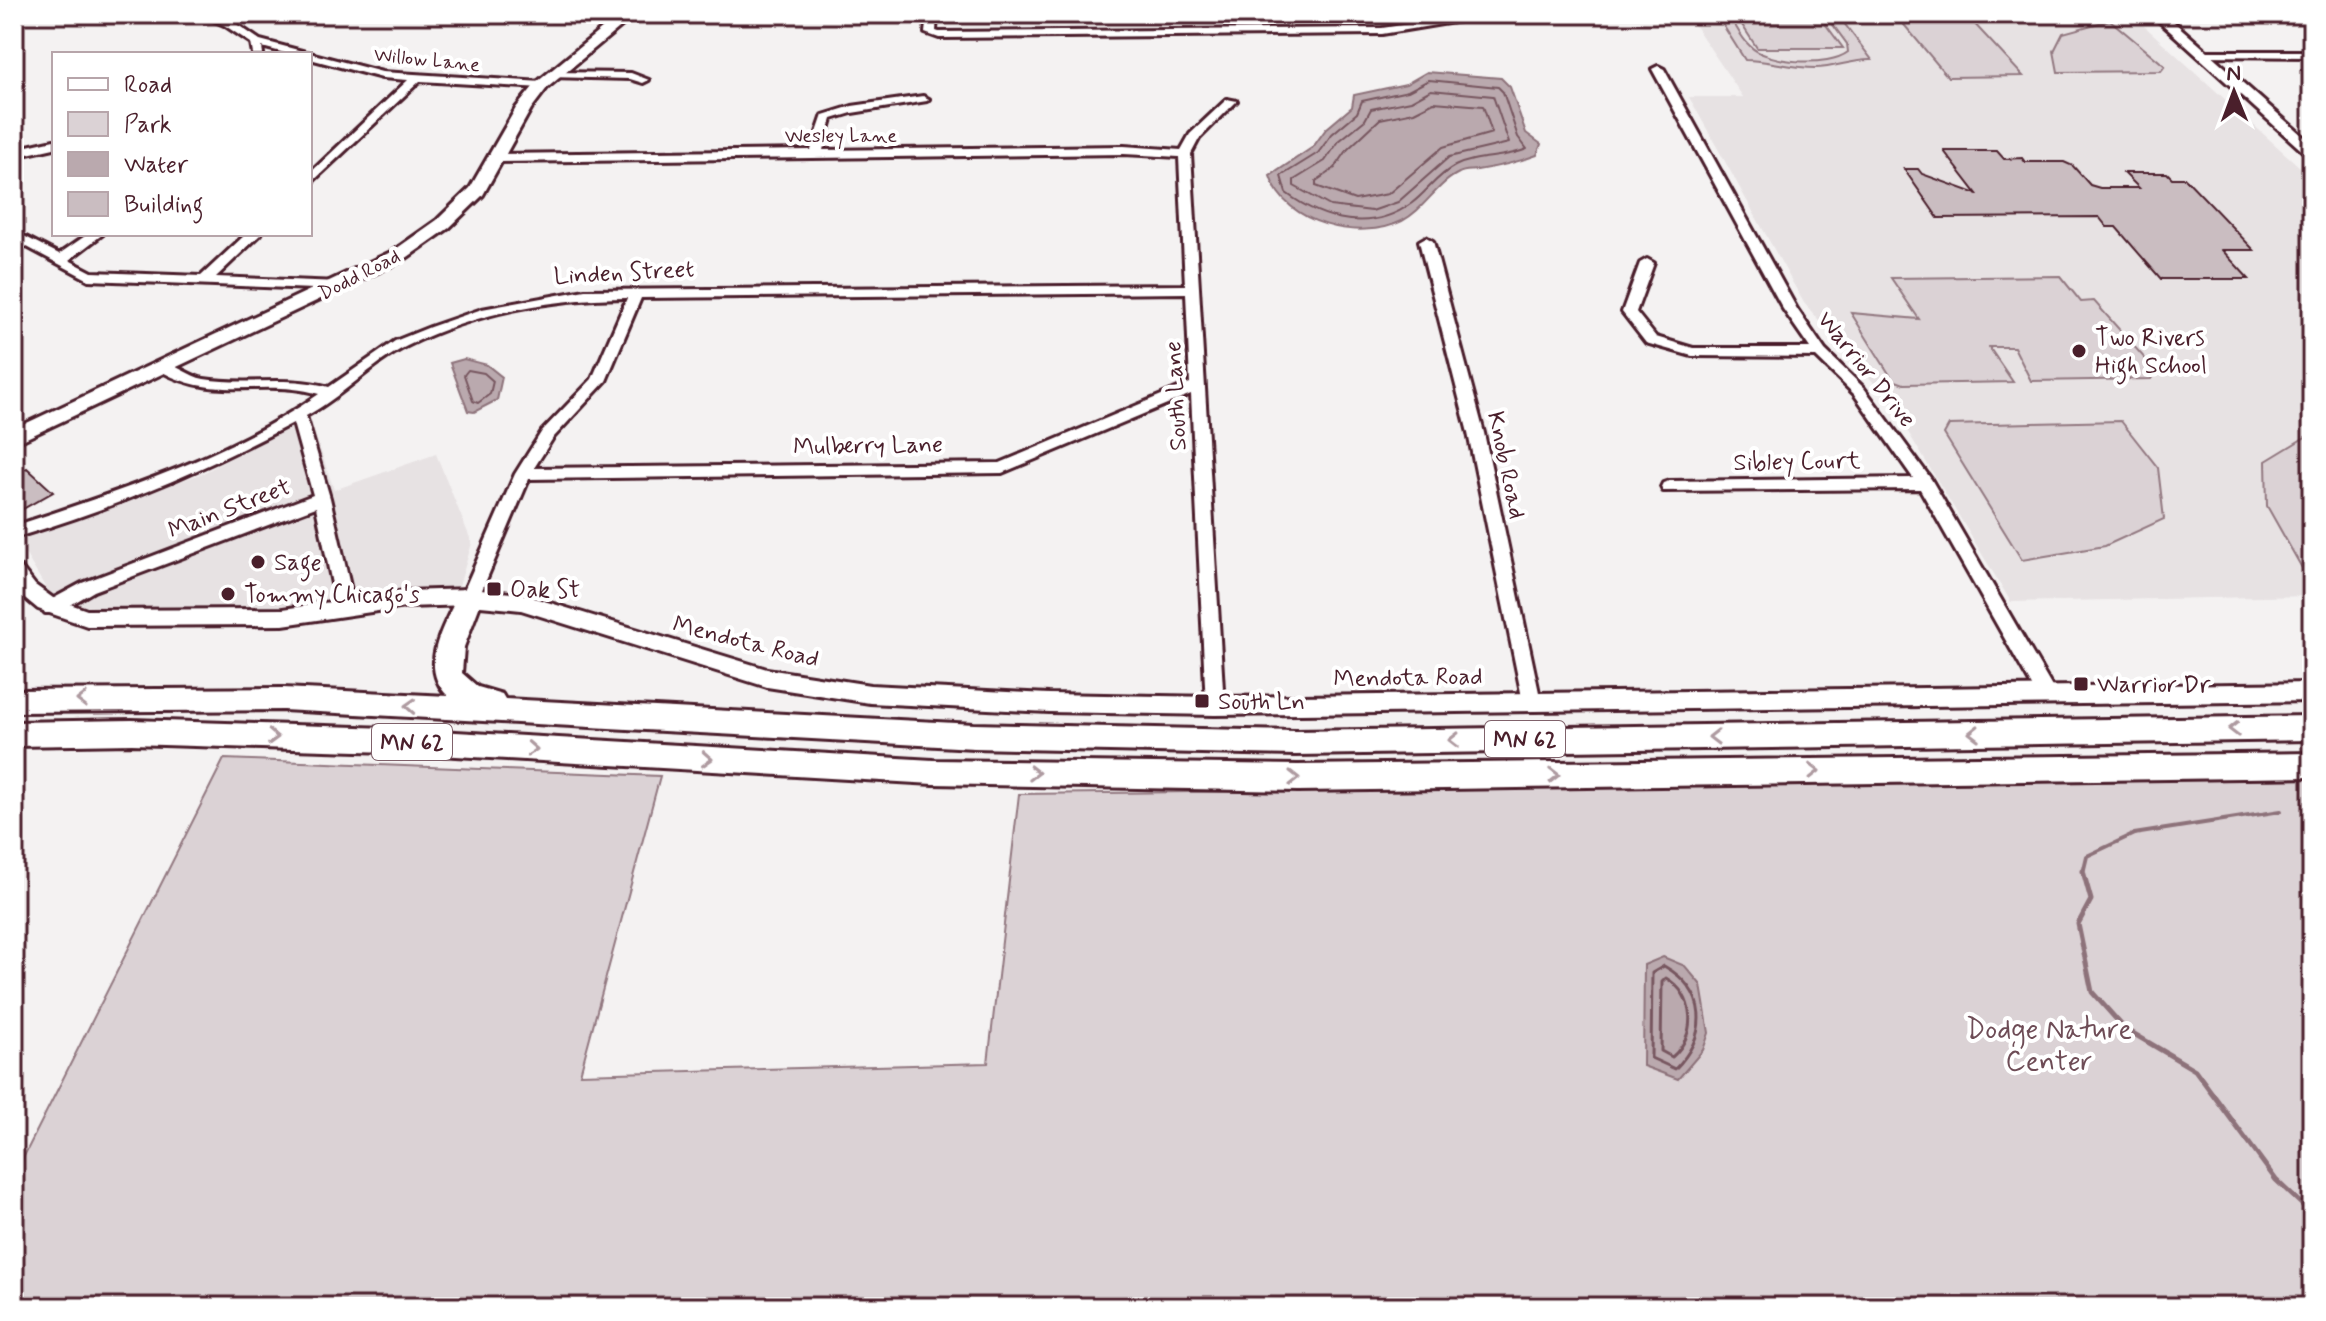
<svg xmlns="http://www.w3.org/2000/svg" width="2326" height="1321" font-family="Mynerve,sans-serif">
  <rect width="100%" height="100%" fill="#f4f2f2"/>
  <filter id="ink" filterUnits="userSpaceOnUse"><feTurbulence type="fractalNoise" baseFrequency=".0125" numOctaves="2"/><feDisplacementMap in="SourceGraphic" scale="16" xChannelSelector="R" yChannelSelector="G"/><feConvolveMatrix kernelMatrix="1 2 1 2 8 2 1 2 1" color-interpolation-filters="sRGB"/></filter>
  <g filter="url(#ink)">
    <g fill="#e7e2e3">
      <path d="M1687,14H2131L2312,178V596L2011,602L1888,399L1804,303L1689,97H1743Z"/>
      <path d="M309,416L334,490L436,454L472,543L459,586L270,609H96L50,595L17,540L203,473Z"/>
    </g>
    <g fill="#dbd2d5" stroke="#927880" stroke-width="2">
      <path d="M1716,14H1728C1735,24 1741,38 1750,46C1767,64 1829,67 1848,52L1847,44L1825,14H1837L1872,60C1853,59 1836,68 1815,68C1791,68 1768,60 1745,60Z"/>
      <path d="M1735,14H1818L1843,48H1757Z"/>
      <path d="M1900,20H1971L2023,76L1948,77Z"/>
      <path d="M2110,20L2165,66L2161,71L2058,72L2054,51L2063,33Z"/>
      <path d="M2060,276L2081,302L2094,301L2156,371L2151,379L2031,381L2014,347H1989L2013,382L1904,384L1893,380L1851,313L1919,319L1891,278Z"/>
      <path d="M2121,421L2158,468L2164,519L2105,546L2022,560L1944,434L1949,425Z"/>
      <path d="M2312,433V568H2302L2267,506L2266,461Z"/>
      <path d="M224,759L660,776L580,1074L988,1063L1019,794L2312,779V1307H14V1176Z"/>
    </g>
    <g fill="#baa9ae" stroke="#8d727a" stroke-width="2">
      <path d="M1427,72L1501,78L1510,87L1526,133L1541,144L1537,155C1518,162 1497,167 1477,170C1471,171 1464,170 1459,173C1437,183 1424,210 1402,221C1359,242 1285,224 1270,176L1313,147L1326,129L1352,107L1354,95L1406,84Z"/>
      <path d="M464,359L487,365L502,377L497,400L474,412L468,411L450,363Z"/>
      <path d="M1663,957L1685,966L1701,985L1709,1033L1703,1050L1678,1079L1643,1066L1644,965Z"/>
    </g>
    <g fill="none" stroke-linecap="round" stroke-linejoin="round">
      <g stroke="#77565f" stroke-width="2">
        <path d="M1429,80L1498,87L1503,92L1518,137L1527,149C1504,159 1477,155 1455,166C1437,175 1427,192 1412,203C1371,233 1324,221 1286,193L1281,176L1318,153L1332,134L1357,113L1362,101L1408,91Z"/>
        <path d="M1431,90L1493,96L1509,143L1449,157L1398,202L1372,211L1330,206L1294,186V180L1325,161L1339,141L1365,120L1371,109L1411,101Z"/>
        <path d="M1434,102L1483,106L1492,133L1443,147L1388,194L1355,200L1316,186V181L1335,168L1348,149L1380,119L1414,112Z"/>
        <path d="M468,370L484,373L493,381L490,394L478,403L473,401L464,375Z"/>
      </g>
      <g stroke="#77565f" stroke-width="3">
        <path d="M1664,966C1708,991 1709,1034 1675,1069L1651,1058L1652,973Z"/>
        <path d="M1666,978C1696,995 1697,1036 1672,1057L1661,1051L1662,982Z"/>
      </g>
      <path stroke="#8d727a" stroke-width="3" d="M314,14H363"/>
      <path stroke="#8d727a" stroke-width="4" d="M2083,873L2087,856L2134,834L2281,811"/>
      <path stroke="#8d727a" stroke-width="5" d="M2083,871L2091,900L2078,924L2092,992L2124,1028L2195,1070L2276,1180L2312,1214"/>
    </g>
    <g fill="#cabdc1" stroke="#4a1f2b" stroke-width="2">
      <path d="M1944,151H1997L2004,159L2022,158L2025,162H2064L2073,166L2090,185L2100,188H2139L2124,173H2167L2172,178H2185L2254,250H2222L2249,279H2161L2116,227H2107L2099,217L1938,218L1904,169H1918L1922,174L1977,194Z"/>
      <path d="M27,468L53,492L21,510L14,505V475Z"/>
    </g>
    <g fill="none" stroke-linecap="round" stroke-linejoin="round">
      <g stroke="#4a1f2b" stroke-width="6">
        <g id="minor">
          <path d="M199,14H214L232,21L260,40L382,72L542,82L548,85L542,88L420,81L310,184V173L408,80L382,78L310,59V54H289L262,47L263,54H253L251,43L224,25Z"/>
          <path d="M540,14H626L630,17L625,20H552Z"/>
          <path d="M927,14H937L936,31L939,32L1382,28L1476,14H1502L1382,34L939,38L925,33Z"/>
          <path d="M2297,14L2312,16V24Z"/>
          <path d="M2202,51H2312V57L2198,56L2197,54Z"/>
          <path d="M1658,66L1664,69L1797,309L1825,350L1864,388L1931,479L2053,689L2055,694L2053,699H2039L1920,489L1663,491L1661,487L1663,483L1669,481L1913,478L1854,394L1816,357L1692,356L1646,343L1622,312L1640,263L1647,259L1654,263L1636,312L1656,337L1693,348H1810L1783,309L1652,69Z"/>
          <path d="M553,72L631,73L649,80L643,83L630,79L549,77V73Z"/>
          <path d="M923,96L929,99L927,101L852,113L832,119L823,150L1124,146L1181,150L1190,134L1227,99L1237,101L1199,139L1191,154L1224,706L1222,711H1208L1206,706L1191,394L1002,473L529,479L479,597L476,602H464L461,597L515,474L542,431L592,379L627,298C553,298 474,313 407,346C371,364 342,397 306,416L330,498L355,608L352,613L346,615L337,608L316,507L94,591L57,613H45L42,608L45,603L82,583L313,495L293,423C203,471 112,509 14,538V526C119,491 228,457 319,394C261,377 216,404 157,369V363C172,360 188,376 204,379C246,386 287,375 329,387L395,341L430,327L482,309L585,290L1185,285L1179,157L1124,154L497,162L491,158L497,154L811,150L823,115L852,106ZM1186,293L1190,383L1000,463L534,468L553,438L606,381L641,298Z"/>
          <path d="M54,140V148L14,157V149Z"/>
          <path d="M14,231L59,254L88,234H103L69,260L92,272L201,276L246,234H261L216,277L339,282L346,286L339,290L89,280L14,240Z"/>
          <path d="M1426,237L1433,241L1484,433L1541,702L1539,707H1525L1523,702L1468,433L1419,241Z"/>
        </g>
      </g>
      <g stroke="#4a1f2b" stroke-width="6">
        <g id="tertiary">
          <path d="M2151,14H2165L2312,144V156L2307,155Z"/>
          <path d="M14,564L21,567L35,585L53,598L87,610L283,609L405,591L470,589L521,594L767,669L870,685L1049,694L1215,697L2312,683V701L1215,715L1049,712L870,703L767,687L521,610L470,605L405,607L283,625L87,626L38,609L14,589Z"/>
        </g>
      </g>
      <g stroke="#4a1f2b" stroke-width="6">
        <path id="secondary" d="M620,14H636L547,88L531,109L483,195L449,228L405,259L14,444V429L393,251L437,220L470,188L516,108L537,82Z"/>
      </g>
      <g stroke="#4a1f2b" stroke-width="6">
        <g id="trunk">
          <path d="M470,587L479,590L483,597L464,647L462,673L478,687L502,694L505,699L974,724L1295,731L2312,716V740L1295,755L974,748L283,710L14,712V690L283,688L448,696C418,667 443,628 457,597L461,590Z"/>
          <path d="M132,720L389,728L933,760L1298,765L2312,753V777L1298,791L933,784L389,752L132,744L14,746V722Z"/>
        </g>
      </g>
      <use href="#minor" fill="#fff" fill-rule="evenodd"/>
      <use href="#tertiary" fill="#fff" fill-rule="evenodd"/>
      <use href="#secondary" fill="#fff" fill-rule="evenodd"/>
      <use href="#trunk" fill="#fff" fill-rule="evenodd"/>
    </g>
    <defs><path id="oneway-chevron" d="M-2-3.5L2.5 0L-2 3.5" fill="none" stroke-width="1.6" stroke-linecap="round" stroke-linejoin="round" transform="scale(2)"/></defs>
    <g stroke="#ae9aa0">
      <use href="#oneway-chevron" transform="translate(82 700) rotate(180)"/>
      <use href="#oneway-chevron" transform="translate(410 706) rotate(-177)"/>
      <use href="#oneway-chevron" transform="translate(2234 729) rotate(179)"/>
      <use href="#oneway-chevron" transform="translate(1974 733) rotate(179)"/>
      <use href="#oneway-chevron" transform="translate(273 737) rotate(2)"/>
      <use href="#oneway-chevron" transform="translate(1714 737) rotate(179)"/>
      <use href="#oneway-chevron" transform="translate(1454 740) rotate(179)"/>
      <use href="#oneway-chevron" transform="translate(532 749) rotate(3)"/>
      <use href="#oneway-chevron" transform="translate(707 759) rotate(3)"/>
      <use href="#oneway-chevron" transform="translate(1814 771) rotate(-1)"/>
      <use href="#oneway-chevron" transform="translate(1034 773) rotate(1)"/>
      <use href="#oneway-chevron" transform="translate(1554 775) rotate(-1)"/>
      <use href="#oneway-chevron" transform="translate(1294 778)"/>
    </g>
  </g>
  <g fill="#4a1f2b" stroke="#fff" stroke-width="3">
    <circle cx="2079" cy="351" r="8"/>
    <circle cx="258" cy="562" r="8"/>
    <rect x="486" y="581" width="16" height="16" rx="4"/>
    <circle cx="228" cy="594" r="8"/>
    <rect x="2073" y="676" width="16" height="16" rx="4"/>
    <rect x="1194" y="693" width="16" height="16" rx="4"/>
  </g>
  <g text-anchor="middle" stroke-width="8" stroke-linejoin="round" paint-order="stroke">
    <g font-size="20" fill="#4a1f2b" stroke="#fff">
      <text transform="translate(427 59) rotate(6)" y="7">Willow Lane</text>
      <text x="841" y="142">Wesley Lane</text>
      <text transform="translate(359 274) rotate(-27)" y="7">Dodd Road</text>
    </g>
    <g fill="#fff" stroke="#80626b" stroke-width="2">
      <rect x="1485" y="721" width="80" height="36" rx="6"/>
      <rect x="372" y="724" width="80" height="36" rx="6"/>
    </g>
    <g font-size="22" font-weight="bold" fill="#4a1f2b">
      <text x="1525" y="747">MN 62</text>
      <text x="412" y="750">MN 62</text>
    </g>
    <g font-size="24" fill="#4a1f2b" stroke="#fff">
      <text transform="translate(624 272) rotate(-3)" y="8">Linden Street</text>
      <text transform="translate(1867 369) rotate(51)" y="8">Warrior Drive</text>
      <text transform="translate(1175 396) rotate(-93)" y="8">South Lane</text>
      <text transform="translate(868 445) rotate(-1)" y="8">Mulberry Lane</text>
      <text transform="translate(1797 461) rotate(-1)" y="8">Sibley Court</text>
      <text transform="translate(1507 465) rotate(78)" y="8">Knob Road</text>
      <text transform="translate(229 508) rotate(-21)" y="8">Main Street</text>
      <text transform="translate(746 641) rotate(14)" y="8">Mendota Road</text>
      <text transform="translate(1408 677) rotate(-1)" y="8">Mendota Road</text>
    </g>
    <g font-size="24" fill="#4a1f2b" stroke="#fff" text-anchor="start">
      <text x="2095" y="345">Two Rivers<tspan x="2095" dy="28">High School</tspan></text>
      <text x="274" y="570">Sage</text>
      <text x="510" y="597">Oak St</text>
      <text x="244" y="602">Tommy Chicago's</text>
      <text x="2097" y="692">Warrior Dr</text>
      <text x="1218" y="709">South Ln</text>
    </g>
    <g font-size="28" fill="#6e4c56" stroke="#fff">
      <text x="2049" y="1038">Dodge Nature<tspan x="2049" dy="32">Center</tspan></text>
    </g>
  </g>
  <rect width="2326" height="1321" fill="none" stroke="#fff" stroke-width="48"/>
  <rect x="24" y="24" width="2278" height="1273" fill="none" stroke="#4a1f2b" stroke-width="3" filter="url(#ink)"/>
  <rect x="52" y="52" width="260" height="184" fill="#ffffff" stroke="#b7a5aa" stroke-width="2"/>
  <rect x="68" y="78" width="40" height="12" fill="#ffffff" stroke="#b7a5aa" stroke-width="2"/>
  <text x="124" y="92" font-size="24" fill="#4a1f2b">Road</text>
  <rect x="68" y="112" width="40" height="24" fill="#dbd2d5" stroke="#b7a5aa" stroke-width="2"/>
  <text x="124" y="132" font-size="24" fill="#4a1f2b">Park</text>
  <rect x="68" y="152" width="40" height="24" fill="#baa9ae" stroke="#b7a5aa" stroke-width="2"/>
  <text x="124" y="172" font-size="24" fill="#4a1f2b">Water</text>
  <rect x="68" y="192" width="40" height="24" fill="#cabdc1" stroke="#b7a5aa" stroke-width="2"/>
  <text x="124" y="212" font-size="24" fill="#4a1f2b">Building</text>
  <g transform="translate(2234 92) rotate(359)" stroke="#ffffff" stroke-width="6" paint-order="stroke">
  <path d="M0-6L14 30L0 20L-14 30Z" fill="#4a1f2b"/>
  <text y="-12" font-size="22" font-weight="bold" text-anchor="middle" fill="#4a1f2b">N</text>
  </g>
</svg>
